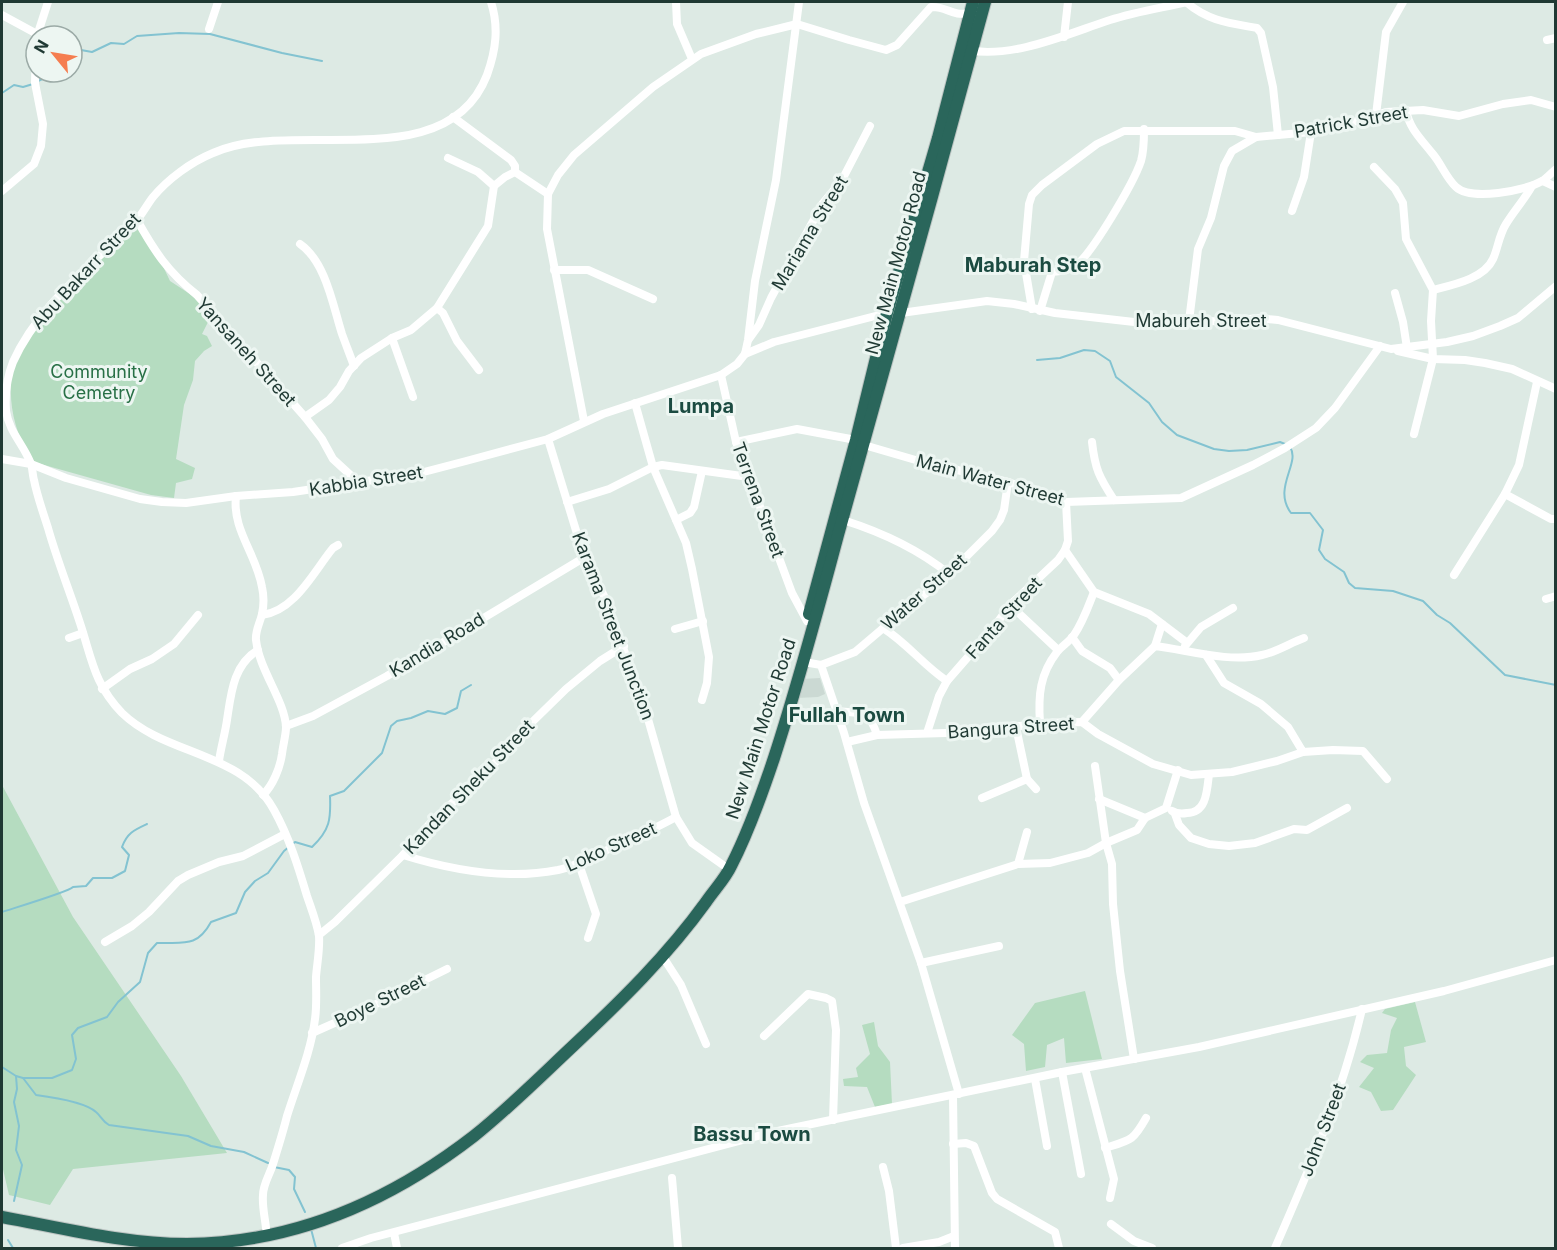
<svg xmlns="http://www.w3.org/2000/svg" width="1557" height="1250" font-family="Inter,sans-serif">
  <rect width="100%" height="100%" fill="#ddeae4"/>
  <path fill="#cbd9d3" d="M820,678L825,694L818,697L797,698L802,679Z"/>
  <g fill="#b5dcc0">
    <path d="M136,224L161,262L170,281L196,298L218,320L208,322L202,334L207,336L212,346L204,351L195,361L193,380L184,405L176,459L195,468L192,479L176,483L174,498L151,495L30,461C8,416 4,383 23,336Z"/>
    <path d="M2,785L73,917L181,1076L227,1153L73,1169L50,1205L9,1195L2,1165Z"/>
    <path d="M1085,991L1102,1059L1066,1063L1064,1038L1047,1045L1045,1067L1026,1071L1024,1044L1012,1035L1035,1003Z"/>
    <path d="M1415,1002L1426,1042L1404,1047L1406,1066L1416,1075L1393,1110L1381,1111L1371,1092L1359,1087L1374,1068L1360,1062L1367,1055L1387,1053L1391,1030L1397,1018L1382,1013L1385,1009Z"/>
    <path d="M874,1022L878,1046L890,1062L892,1104L875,1107L867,1087L844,1086L843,1079L858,1077L856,1068L870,1054L862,1025Z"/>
  </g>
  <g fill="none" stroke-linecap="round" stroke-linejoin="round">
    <g stroke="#83c3d1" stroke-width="2">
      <path d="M72,53L81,50L92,52L111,43L124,44L137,36L179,33L210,34L282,53L322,61"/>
      <path d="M38,81L47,77L49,72"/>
      <path d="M2,93L14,85L23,87L33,84"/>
      <path d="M1037,360L1060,358L1084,350L1095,351L1110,361L1116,377L1149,403L1162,422L1177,435L1214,449L1229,451L1247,450L1280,442L1285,444"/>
      <path d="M1290,447C1301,463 1272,488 1291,513H1310L1323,530L1319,550L1325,559L1344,572L1349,583L1355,588L1393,591L1423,601L1437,615L1450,623L1505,675L1556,685"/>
      <path d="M2,912C14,908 68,892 73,887L86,886L93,878H112L125,871L129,855L122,847C127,833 134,830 147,824"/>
      <path d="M2,1067L16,1076L17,1089L14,1102L19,1126L16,1150L22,1165L14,1201"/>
      <path d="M16,1076L23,1078L36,1095C51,1097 85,1102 96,1112C101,1116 102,1121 109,1125L188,1136L211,1146L244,1152L268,1163"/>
      <path d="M23,1078H52L72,1070L76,1059L72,1035L78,1028L107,1017L118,1002L140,982L148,953L157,943C183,942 197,948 211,922L236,913L245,892L255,881L268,873L284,851L295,842L312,847C330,830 331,819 330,796L344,791L382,753L391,726L397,721L411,718L428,711L445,714L457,708L461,691L471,685"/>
      <path d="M274,1167L289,1170L295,1177L294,1189L305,1212"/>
      <path d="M311,1229L316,1248"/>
      <path d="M8,1240L13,1248"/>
    </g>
    <g stroke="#bcc4c2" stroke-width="14">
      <g id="highway">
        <path d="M809,614L856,440L887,313L938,138L973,2"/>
        <path d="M2,1217C62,1228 125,1244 187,1244C295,1243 390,1201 474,1136C508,1109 541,1076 573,1046C621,1001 667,956 706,902C714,890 725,879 731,866C749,831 762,794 774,758C798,684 818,610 838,535C888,357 937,180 985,2"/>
      </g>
    </g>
    <g stroke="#fff" stroke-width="8">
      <path d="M676,2L677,24L692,59"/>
      <path d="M1186,2C1208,21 1229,23 1257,28L1261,33L1273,87L1278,135"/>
      <path d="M2,15L37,34"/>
      <path d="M209,29L218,2"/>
      <path d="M37,36L48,2"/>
      <path d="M1064,37L1068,2"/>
      <path d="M1547,40L1556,38"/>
      <path d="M967,50C1013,59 1067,34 1110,20C1135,12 1161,8 1187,2"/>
      <path d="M1406,110C1409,128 1421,139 1432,153C1441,163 1446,178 1456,187C1471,201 1525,191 1542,181C1547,178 1551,173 1556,169"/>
      <path d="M1376,115L1386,32L1403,2"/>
      <path d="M453,117L511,160L515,166V172"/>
      <path d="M448,158L478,172L494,186"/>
      <path d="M1374,167L1395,189L1403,203L1406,239L1433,290L1431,321L1433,359L1414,434"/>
      <path d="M1543,181L1556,187"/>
      <path d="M2,191L34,164L41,146L43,124L35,83L36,44"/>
      <path d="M1292,211L1304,177L1311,132"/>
      <path d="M137,220C155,252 168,272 197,295L305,417L322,439L333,459L358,482"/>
      <path d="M300,244C326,262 333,306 342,334C346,345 350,355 354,366"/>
      <path d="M554,270H588L653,299"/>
      <path d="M1433,290C1452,285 1484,279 1493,259C1498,248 1499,235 1506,224C1514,211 1524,200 1532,186"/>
      <path d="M1395,293L1403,322L1407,348"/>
      <path d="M437,308L443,313L457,341L479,370"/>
      <path d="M1032,309L1024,261L1029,204L1032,195L1042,185L1097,144L1124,131H1235L1256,137"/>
      <path d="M1040,311L1052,272C1060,271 1067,271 1074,267C1091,256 1134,182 1141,161C1144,151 1144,140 1144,129"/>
      <path d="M901,313L987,301L1014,304L1055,313L1134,322L1235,321L1257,318L1278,320L1391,349L1447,342L1473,336L1500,326L1518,318L1556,286"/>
      <path d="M1189,321L1198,249L1211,218L1224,166L1232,151L1256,137L1311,132L1341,126L1386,112L1423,110L1459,116L1503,104L1531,100L1556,107"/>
      <path d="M392,338L413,397"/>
      <path d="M749,339L759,325L771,298L823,203L842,180L870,126"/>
      <path d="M1398,351L1433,359L1465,360L1485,363L1512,369L1556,389"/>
      <path d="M745,354L774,342L887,313"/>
      <path d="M721,375L736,442L792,593L807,621"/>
      <path d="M635,403L653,467L686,543L692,569L709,657L707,683L702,700"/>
      <path d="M305,417L329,400L340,387L349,371L361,358L392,338L411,330L437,308L488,226L494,186L505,177L515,172L548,194"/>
      <path d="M584,421L547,229L548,194L558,175L574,155L653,87L701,54L756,34L797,24L849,40L886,50L897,45L931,7C947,6 952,17 970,13"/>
      <path d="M548,439L582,550L605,598L644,705L676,817L692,843L723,865"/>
      <path d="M736,442L797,429L856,440"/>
      <path d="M1092,442C1095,469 1099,477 1114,500"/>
      <path d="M864,445L919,461L1008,482L1066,502L1181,498L1253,465L1285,448L1316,428L1335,408L1380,346"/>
      <path d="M2,459L31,464L66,478L140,499L162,502L186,503L236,496L293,492L420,473L466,461L548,439L603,414L721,375L737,364L745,354L748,340L755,281L776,180L799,2"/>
      <path d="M1505,494L1551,519H1556"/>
      <path d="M236,496C232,530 256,553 262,587C264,596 264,605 262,614C260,623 255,631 256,640C259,670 285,701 286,727C286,735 283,745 282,754C280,768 273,785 263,795"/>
      <path d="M567,502L609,489L653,467L662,465L749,477"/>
      <path d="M676,520L690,513L694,507L702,471"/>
      <path d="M843,520C881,532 918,549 949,574"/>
      <path d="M1065,550L1094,592L1149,614L1186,642"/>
      <path d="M1454,575L1505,494L1519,465L1537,382"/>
      <path d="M1546,599L1556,596"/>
      <path d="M1010,605L1058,650"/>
      <path d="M262,615C295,611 314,571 333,548L338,545"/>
      <path d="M883,628C907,643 923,665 947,681"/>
      <path d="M675,629L703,621"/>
      <path d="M1072,637L1082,651L1110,668L1119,680"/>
      <path d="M69,638L83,633"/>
      <path d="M1155,646L1162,624"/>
      <path d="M1185,646L1201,627L1233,608"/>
      <path d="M1206,655L1224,683L1261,704L1288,727L1303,752L1333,750L1363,751L1387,779"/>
      <path d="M804,662L821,665L855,652L914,602L939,584L992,531L1000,520L1004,510L1008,482"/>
      <path d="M821,665L844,733L864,803L921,963L959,1094"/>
      <path d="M102,689L130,669L152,659L174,644L198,615"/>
      <path d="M836,711C860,714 869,709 877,735"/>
      <path d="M1082,722L1119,680L1155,646C1188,650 1229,663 1262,655C1277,652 1290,643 1304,638"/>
      <path d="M1040,723C1038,695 1040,674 1057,652C1062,646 1069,642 1074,635C1083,622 1088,607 1094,592"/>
      <path d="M286,726L313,716L387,676L585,557"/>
      <path d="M1016,727L1027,779"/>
      <path d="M927,733L939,696L947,681L994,627L1010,605L1058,560L1065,550L1068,541L1066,502"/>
      <path d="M847,742L877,735L980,732L1040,723L1082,722L1098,734L1153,764L1191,775L1232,772L1277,761L1303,752"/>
      <path d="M219,761C221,747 225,734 227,720C231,694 233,665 258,650"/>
      <path d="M1095,766L1106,843L1112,864L1113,904L1120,971L1134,1059"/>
      <path d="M982,798L1027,779L1036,789"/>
      <path d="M1099,799L1145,818"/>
      <path d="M1172,811C1177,814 1181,814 1187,813C1207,813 1207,790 1209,774"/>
      <path d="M1175,814L1179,825L1191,838L1209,844L1229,846L1255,843L1294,829L1307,830L1347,808"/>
      <path d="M403,855C451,870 507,880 558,870C576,866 592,857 609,849C632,839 654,829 676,817"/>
      <path d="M579,864L596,914L588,938"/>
      <path d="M1018,864L1027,832"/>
      <path d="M900,902L1018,864L1050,863L1088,853L1106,843L1137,830L1145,818L1166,808L1178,770"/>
      <path d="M319,935L335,922L403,855L432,821L486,773L523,731L566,689L600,661L624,646"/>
      <path d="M105,942L132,926L149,912L178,881L188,875L219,862L243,856L285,834"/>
      <path d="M663,957L681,985L706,1044"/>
      <path d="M921,963L999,946"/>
      <path d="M312,1033L366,1009L447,969"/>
      <path d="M764,1036L808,994L826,998L832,1001L836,1030L833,1120"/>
      <path d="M1085,1068L1114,1179L1110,1198"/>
      <path d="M1062,1072L1081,1174"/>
      <path d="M1035,1079L1047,1146"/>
      <path d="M953,1095L955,1248"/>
      <path d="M953,1144L966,1143L974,1146L992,1193L997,1199L1055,1232L1059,1248"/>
      <path d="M1105,1148C1131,1140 1133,1141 1146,1118"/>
      <path d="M883,1167L889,1191L896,1248"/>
      <path d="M672,1178L678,1248"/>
      <path d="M1111,1224L1134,1241L1152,1248"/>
      <path d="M266,1228C265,1218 262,1206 263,1195C263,1184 270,1174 273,1164C278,1148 283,1132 287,1116C297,1084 311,1052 315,1019C317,1006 316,991 316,977C317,964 320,949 319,936C317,923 311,908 307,896C298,866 289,837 274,810C242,751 166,756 122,713C94,684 92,659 80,623C70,592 57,560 48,528C43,512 37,496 34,480C33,478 32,465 31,464C24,445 9,432 6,411C5,396 7,377 13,362C38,306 90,267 133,224C141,217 146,206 153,197C168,179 191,162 213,153C291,117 447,179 487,75C496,50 499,27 491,2"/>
      <path d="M394,1233L397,1248"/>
      <path d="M342,1248L371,1238L773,1132L1062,1072L1199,1047L1444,991L1556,960"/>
      <path d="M903,1248L939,1242L954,1236"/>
      <path d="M1275,1248C1309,1170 1343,1092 1362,1009"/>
    </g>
    <use href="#highway" stroke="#2a665b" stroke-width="12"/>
  </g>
  <g text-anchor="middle" stroke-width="6" stroke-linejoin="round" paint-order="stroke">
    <g font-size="18" fill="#1f3933" stroke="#edf6f2">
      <text transform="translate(1351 122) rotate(-10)" y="6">Patrick Street</text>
      <text transform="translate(810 233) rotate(-59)" y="6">Mariama Street</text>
      <text transform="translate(896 263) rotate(-75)" y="6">New Main Motor Road</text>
      <text transform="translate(86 271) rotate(-47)" y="6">Abu Bakarr Street</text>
      <text x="1201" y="327">Mabureh Street</text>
      <text transform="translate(246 352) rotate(48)" y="6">Yansaneh Street</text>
      <text transform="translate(990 480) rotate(15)" y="6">Main Water Street</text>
      <text transform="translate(366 481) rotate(-9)" y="6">Kabbia Street</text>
      <text transform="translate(758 500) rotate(70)" y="6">Terrena Street</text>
      <text transform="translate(924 592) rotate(-41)" y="6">Water Street</text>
      <text transform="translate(1004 618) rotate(-48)" y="6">Fanta Street</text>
      <text transform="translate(613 626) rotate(69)" y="6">Karama Street Junction</text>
      <text transform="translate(437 645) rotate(-31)" y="6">Kandia Road</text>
      <text transform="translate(1011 728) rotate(-4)" y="6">Bangura Street</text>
      <text transform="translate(761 729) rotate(-72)" y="6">New Main Motor Road</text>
      <text transform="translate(469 787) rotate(-46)" y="6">Kandan Sheku Street</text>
      <text transform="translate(611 847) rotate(-24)" y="6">Loko Street</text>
      <text transform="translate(380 1001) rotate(-26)" y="6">Boye Street</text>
      <text transform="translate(1323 1130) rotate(-69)" y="6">John Street</text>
    </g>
    <g font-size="18" fill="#287046" stroke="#edf6f2">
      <text x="99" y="378">Community<tspan x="99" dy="21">Cemetry</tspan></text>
    </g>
    <g font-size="20" font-weight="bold" fill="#1b4b41" stroke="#edf6f2">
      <text x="1033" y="272">Maburah Step</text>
      <text x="701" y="413">Lumpa</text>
      <text x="847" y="722">Fullah Town</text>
      <text x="752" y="1141">Bassu Town</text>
    </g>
  </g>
  <rect width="1557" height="1250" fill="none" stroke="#1f3933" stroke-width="6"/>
  <g transform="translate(54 54) rotate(300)"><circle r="28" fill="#edf6f2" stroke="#9baaa6" stroke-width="1.5"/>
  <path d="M0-4.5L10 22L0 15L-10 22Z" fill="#f57d50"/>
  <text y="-9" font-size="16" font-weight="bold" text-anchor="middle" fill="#1f3933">N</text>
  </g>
</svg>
